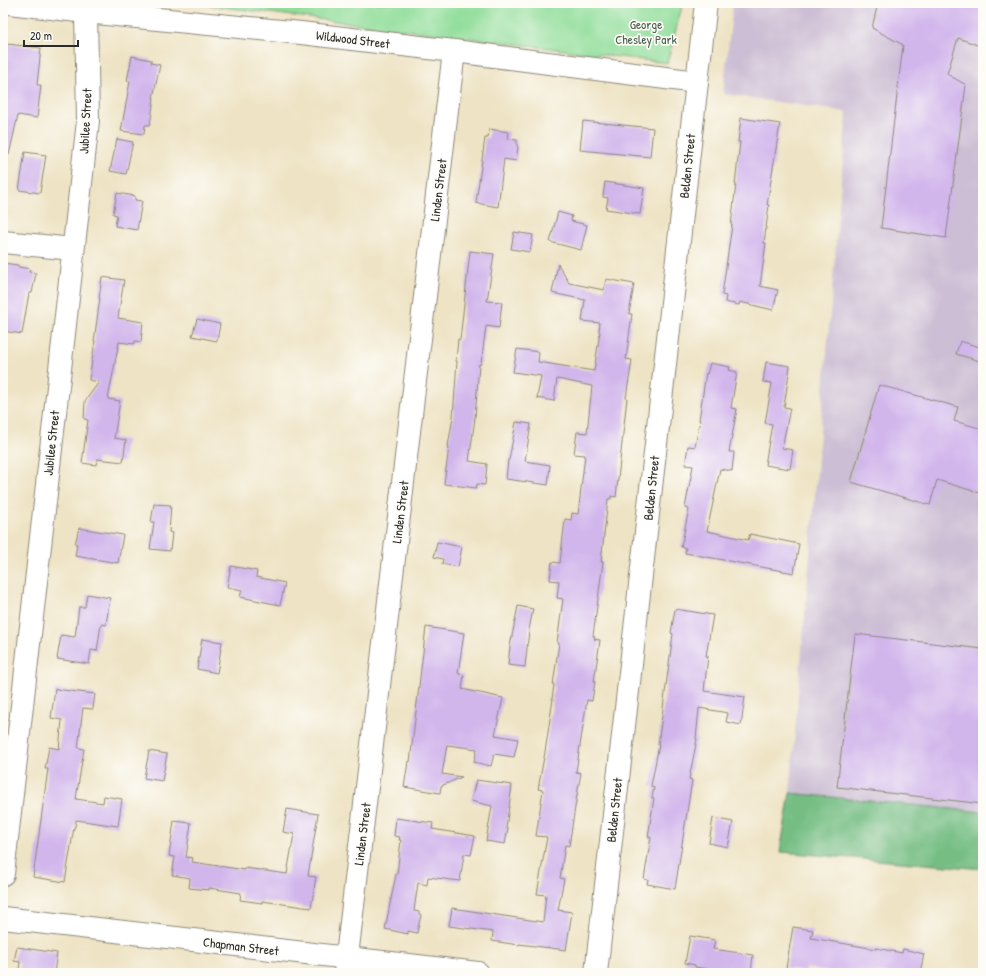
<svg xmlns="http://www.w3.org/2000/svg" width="986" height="976" font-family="'Patrick Hand',sans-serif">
  <rect width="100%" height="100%" fill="#fdfcf7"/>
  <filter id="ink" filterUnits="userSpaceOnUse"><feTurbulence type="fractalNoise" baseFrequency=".025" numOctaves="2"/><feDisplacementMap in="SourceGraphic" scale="8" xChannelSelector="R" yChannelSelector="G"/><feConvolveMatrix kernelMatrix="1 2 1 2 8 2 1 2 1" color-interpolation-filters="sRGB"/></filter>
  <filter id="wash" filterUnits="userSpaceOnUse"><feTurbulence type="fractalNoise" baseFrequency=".012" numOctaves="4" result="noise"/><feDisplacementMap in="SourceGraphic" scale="16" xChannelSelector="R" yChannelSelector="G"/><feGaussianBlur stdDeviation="0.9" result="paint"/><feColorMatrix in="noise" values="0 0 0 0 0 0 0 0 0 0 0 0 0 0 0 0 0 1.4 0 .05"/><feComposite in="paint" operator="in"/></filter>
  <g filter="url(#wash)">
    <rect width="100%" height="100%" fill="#eee3c4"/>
    <path fill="#ccbed4" d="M733,3H983V812L790,793L847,112L723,94Z"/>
    <path fill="#92de9b" stroke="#5e8463" d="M190,3H683L667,63Z"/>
    <path fill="#75bd83" stroke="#507457" d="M790,793L983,812V869L780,852Z"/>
    <g id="blocks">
      <g fill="#d1b6ec">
        <path d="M878,3H983V47L958,38L947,74L966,85L946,238L881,228L903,45L872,28Z"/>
        <path d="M7,44L41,48L37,85H41L37,118L18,115L9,155L3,154V77Z"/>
        <path d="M132,56L151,60V63L160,65L153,98H154L150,125H145L144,134L121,131L130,81H127Z"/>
        <path d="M741,118L780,124L767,205H769L764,243H766L760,286L778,290L773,310L740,302L739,305L725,302L726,296L722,295L732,225H731L736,184H735L740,142H738Z"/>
        <path d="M583,121L653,128L650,157L580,150Z"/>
        <path d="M489,129L509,132L508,139L517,140V146L518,147L516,161L504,159L498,207L476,203L485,138H488Z"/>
        <path d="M117,139L133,142L126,174L110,171Z"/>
        <path d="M25,152L46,155L40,193L19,190Z"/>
        <path d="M605,182L644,188L640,214L606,209L608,198L603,197Z"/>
        <path d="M117,193L135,196V200L142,201L137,230L115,226L117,215L113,214Z"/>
        <path d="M558,212L572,216L571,221L587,225L581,250L550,242Z"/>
        <path d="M514,232L533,235L530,252L511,249Z"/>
        <path d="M470,251L494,254L487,301L502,302L499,328L486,326L481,364H479L475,418L469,461L487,464L485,485L477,484L476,488L444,484L449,447L448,446L453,417L457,361H456L458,339L460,340Z"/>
        <path d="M3,263L18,265L19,267L30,269L29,272L36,273L32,293H29L22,334L3,331Z"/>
        <path d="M558,264L569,283L604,290L606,279L634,284L629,314H632L626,359L632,360L626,398H627L616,497L611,496V499H608L601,562H603L593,636L595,637L594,639L600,640L594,682H595L592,701L587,700L576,772L581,773L577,795L569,846L565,845L560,878L564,879L558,910L572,912L566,950L519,944V945L492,941L493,932L449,926L452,908L543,922L546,895L537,894L547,837L536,836L543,790L538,789L545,752L553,699H552L554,685H553L559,643H557L563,599L557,598L559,581L550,580L552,562L560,563L565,519L571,520L572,513L578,514L585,455L574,454L577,432L587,433L592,386L557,379L554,401L537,398L541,376L513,372L517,349L539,352L538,362L594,371L600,332H599L600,323L582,321L585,300L552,293Z"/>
        <path d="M102,277L124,280L118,318L143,322L141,342L135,341L134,344L119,342L108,399L120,401L114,438L126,440L123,462L97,459L96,465L82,463L88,420L84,419L85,401L99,382L89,380L95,341H94L100,298H99Z"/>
        <path d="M197,319L220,324L217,341L192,336Z"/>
        <path d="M960,341L983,348V362L956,354Z"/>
        <path d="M766,362L790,366L784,407L790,408L782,448L793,450L790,469L765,465L772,424L765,423L772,383L763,382Z"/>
        <path d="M710,363L730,367L729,370L737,372L731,408L737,409L729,452H734L732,471L720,469L707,531L748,540L750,534L799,544L794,573L685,553L686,548L681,547L689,509L685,508L693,466L685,465L688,446L695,447L700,420H699L706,373L707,374Z"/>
        <path d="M879,385L958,407L954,421L983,429V494L937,480L930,505L851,482Z"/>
        <path d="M516,422L531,424L525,461L550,465L548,485L506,479L508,460H509Z"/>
        <path d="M154,504L171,505L169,532L172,533L170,551L150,549L154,522H151Z"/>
        <path d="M79,528L123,535L118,563L75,556L77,544H75Z"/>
        <path d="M437,542L462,547L458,567L442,564L443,559L434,557Z"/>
        <path d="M231,566L257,571L256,577L285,583L280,605L240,597L242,590L227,587Z"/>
        <path d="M87,594L110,598L106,625L101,624L97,651L91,650L89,664L57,659L61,635L75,637L79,607H85Z"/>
        <path d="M518,606L533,609L529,630L525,667L508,665L510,646Z"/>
        <path d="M675,609L713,615L706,656H708L704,691L745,697L741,725L726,722L728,713L699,708L696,739H697L689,779L692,780L675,889L647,884L648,880L644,879L651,837H648L654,798H652L654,787L651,786L659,745H658L673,634L671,633Z"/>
        <path d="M426,627L464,633L458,673H460L459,674L464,675L462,689L503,698L495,735L518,739L514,757L494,754L491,766L474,762L477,749L447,745L442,774L462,777L441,786L440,793L404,787L408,762H410Z"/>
        <path d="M855,634L983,649V804L837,787Z"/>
        <path d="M202,639L222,642L217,673L197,669Z"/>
        <path d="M55,689L95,694L93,709L83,708L78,748L84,749L76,799L103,803L104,796L122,799L118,826L76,820L75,827H74L65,882L33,877L48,769H45L49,747L59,749L62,720L51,718Z"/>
        <path d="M149,751L167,754L162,781L144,778Z"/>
        <path d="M476,780L512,785L506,828H508L505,844L486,841L492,806L471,801Z"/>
        <path d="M287,809L318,814L308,876L316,877L311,908L262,901V903L240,900L241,893L209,888V890L189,888L190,878L172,875L175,857L169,856L174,821L191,823L186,857L193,858L192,862L245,870V868L287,874L294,834L283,832Z"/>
        <path d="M396,818L433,823L432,829L475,836L471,855L464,854L460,881L428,877L427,885L418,883L414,911L419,912V914L421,915L417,933L408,931V934L385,929L396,874H397L401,840H399L400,837L394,836Z"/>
        <path d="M713,818L733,822L728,847L709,843Z"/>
        <path d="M793,927L813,930L811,938L876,949V948L902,953L903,949L924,954L920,973H834L806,968L805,971L786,968Z"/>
        <path d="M690,936L715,940L713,949L753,955L751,973H732L695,967V965L685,963Z"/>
        <path d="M17,947L57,953L54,973H24V971L19,970L20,962L14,961Z"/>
      </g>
    </g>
  </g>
  <g filter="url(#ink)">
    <use href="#blocks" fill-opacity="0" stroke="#8c8778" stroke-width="1"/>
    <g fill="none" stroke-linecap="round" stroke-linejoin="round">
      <g stroke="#8c8778" stroke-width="24">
        <g id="minor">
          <path d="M9,3L86,12L301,33L454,51L697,82"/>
          <path d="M3,242L73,249"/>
          <path d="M3,874L88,121L86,12"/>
          <path d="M3,918L478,973"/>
          <path d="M345,973L454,51"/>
          <path d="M596,973L706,3"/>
        </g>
      </g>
      <use href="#minor" stroke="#fff" stroke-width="22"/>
    </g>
  </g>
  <g text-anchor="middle" stroke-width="3.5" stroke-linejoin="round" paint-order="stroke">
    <g font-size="13" fill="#4a614d" stroke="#fdfcf7">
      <text x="646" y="29">George<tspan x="646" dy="15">Chesley Park</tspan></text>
    </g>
    <g font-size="13" fill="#2b2b2b" stroke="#fdfcf7">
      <text transform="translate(353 39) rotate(7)" y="5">Wildwood Street</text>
      <text transform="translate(85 121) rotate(-87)" y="5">Jubilee Street</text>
      <text transform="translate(687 166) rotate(-84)" y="5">Belden Street</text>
      <text transform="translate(438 190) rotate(-83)" y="5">Linden Street</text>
      <text transform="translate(51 443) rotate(-84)" y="5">Jubilee Street</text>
      <text transform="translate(651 488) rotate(-84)" y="5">Belden Street</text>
      <text transform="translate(400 512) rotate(-83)" y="5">Linden Street</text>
      <text transform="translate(614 810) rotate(-84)" y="5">Belden Street</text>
      <text transform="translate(362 834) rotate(-83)" y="5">Linden Street</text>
      <text transform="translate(241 946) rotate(7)" y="5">Chapman Street</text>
    </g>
  </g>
  <rect width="986" height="976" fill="none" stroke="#fdfcf7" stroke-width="16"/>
  <path d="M24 40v6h54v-6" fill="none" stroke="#2b2b2b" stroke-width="2"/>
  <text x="30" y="40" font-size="12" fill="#2b2b2b" stroke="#fdfcf7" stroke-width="3" paint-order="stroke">20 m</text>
</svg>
